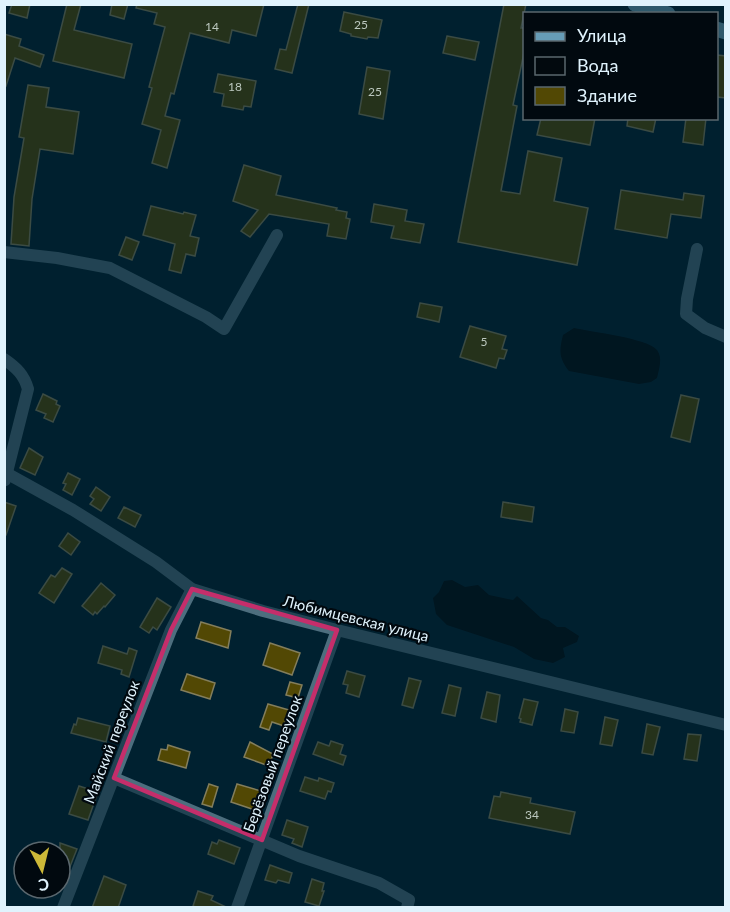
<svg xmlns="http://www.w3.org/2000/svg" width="730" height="912" font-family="Lato,sans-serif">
  <rect width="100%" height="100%" fill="#002130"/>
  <g fill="#02090e">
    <path d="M574,328C591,332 647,338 657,350C663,358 659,369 657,378L651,382L639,384L569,371C559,358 559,351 563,335Z"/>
    <path d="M452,580L465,587L478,585L489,595L513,600L517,596L541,618L548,620L557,627H565L579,636L577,642L563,648L565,657L553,663L534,659L514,647L447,625L436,614L433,598L439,592L444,581Z"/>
  </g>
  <g fill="#524804" stroke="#837e5c" stroke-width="1.5">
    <path d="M12,4H30L27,18L9,13Z"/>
    <path d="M67,4H81L74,30L132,44L124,78L53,61Z"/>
    <path d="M112,4H128L124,19L110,15Z"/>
    <path d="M137,4H264L256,36L232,30L229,43L190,33L174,94L171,93L165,116L180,120L167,168L152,163L161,130L142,124L152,88L149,87L165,27L154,24L157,13L136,8Z"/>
    <path d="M298,4H309L292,73L275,69L280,49L286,50Z"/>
    <path d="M504,4H526L521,28H525V48L513,105L517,106L501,191L520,194L528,151L562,158L554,201L588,208L577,265L458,242Z"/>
    <path d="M344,12L382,20L378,38L368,37L367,39L351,36V34L340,31Z"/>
    <path d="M4,34L21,39L19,46L44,55L40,67L15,58L6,86L4,85Z"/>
    <path d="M447,36L479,42L475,60L443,53Z"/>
    <path d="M717,55L726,56V98L717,97Z"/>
    <path d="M367,67L390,71L383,119L359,114Z"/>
    <path d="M218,74L256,81L251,107L244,106L243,110L222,106L224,94L214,92Z"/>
    <path d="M28,85L49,88L46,107L79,112L73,154L40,149L32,199L29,246L11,244L14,197L24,138L19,137Z"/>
    <path d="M541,118H595L590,145L537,135Z"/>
    <path d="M628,118H656L653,132L627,126Z"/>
    <path d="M686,118H706L703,145L683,142Z"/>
    <path d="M244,165L281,176L276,195L337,208L336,210L347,212L346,218L350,219L346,239L327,236L329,224L269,214L250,237L241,231L258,210L233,201Z"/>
    <path d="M621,190L683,200L684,193L704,196L701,218L671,214L667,238L615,229Z"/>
    <path d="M374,204L407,210L405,221L424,224L420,243L391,238L394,226L371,222Z"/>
    <path d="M151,206L183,214L184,212L196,215L190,236L199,238L195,256L186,254L181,273L169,270L175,244L143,235Z"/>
    <path d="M126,237L139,242L132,260L119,255Z"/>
    <path d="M420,303L442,307L439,322L417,317Z"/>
    <path d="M470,326L506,336L502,349L507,350L504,359L499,358L496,368L460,357Z"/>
    <path d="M43,394L57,401L56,404L60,406L53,422L44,418L46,414L36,410Z"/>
    <path d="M681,395L699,399L690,442L671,437Z"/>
    <path d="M29,448L43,457L35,475L20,468Z"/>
    <path d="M68,473L80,479L72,495L63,490L66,484L63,483Z"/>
    <path d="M96,487L110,497L101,511L90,504L94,499L90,496Z"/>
    <path d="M4,502L16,506L6,535H4Z"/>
    <path d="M503,502L534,507L532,522L501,517Z"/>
    <path d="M124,507L141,515L135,527L118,518Z"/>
    <path d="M68,533L80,542L71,555L59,546Z"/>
    <path d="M62,568L72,574L54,603L39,593L51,575L55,577Z"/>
    <path d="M101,583L115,595L105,607L104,606L97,614L95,612L93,615L82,606Z"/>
    <path d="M157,598L171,607L157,630L153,627L149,633L140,627Z"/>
    <path d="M201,622L231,631L228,648L196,638Z"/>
    <path d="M270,643L300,653L292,675L263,665Z"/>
    <path d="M103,646L127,654L129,648L137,651L129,677L121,674L122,670L98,663Z"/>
    <path d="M347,671L365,676L359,697L346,693L348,685L343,684Z"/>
    <path d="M187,674L215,683L210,699L181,690Z"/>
    <path d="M409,678L421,681L413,708L402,705Z"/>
    <path d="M290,682L302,685L298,698L286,695Z"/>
    <path d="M449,685L461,688L455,716L442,713Z"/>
    <path d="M487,692L500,695L496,722L481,718Z"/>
    <path d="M524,699L538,702L532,725L520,722L521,719L519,718Z"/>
    <path d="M268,704L289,710L284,726L272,722L269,730L260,727Z"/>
    <path d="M565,709L578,712L574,733L561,731Z"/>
    <path d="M605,717L618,720L612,746L600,744Z"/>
    <path d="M78,718L110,726L106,742L71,733L74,724L76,725Z"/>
    <path d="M647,724L660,727L653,755L642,753Z"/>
    <path d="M688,734L701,735L697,761L684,759Z"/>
    <path d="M331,741L343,745L340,754L346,756L343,765L313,754L318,742L329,746Z"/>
    <path d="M250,742L273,754L269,766L244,757Z"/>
    <path d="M168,745L190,752L186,768L158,760L161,749L167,750Z"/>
    <path d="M305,777L318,781L319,778L334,783L331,792L328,791L325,799L300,791Z"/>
    <path d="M209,784L218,787L212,807L202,804Z"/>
    <path d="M237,784L261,791L255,810L231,802Z"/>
    <path d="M79,786L98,792L88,820L69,814Z"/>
    <path d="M501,792L531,798L530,803L575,812L570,834L489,818L494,796L500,797Z"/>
    <path d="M287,820L308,827L302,847L292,843L294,839L282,835Z"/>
    <path d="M219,840L240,848L234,864L208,854L212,842L217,844Z"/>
    <path d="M60,843L77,849L65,879L60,877Z"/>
    <path d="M270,865L292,873L289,883L278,880L276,883L265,880Z"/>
    <path d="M104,876L126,885L118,908H92Z"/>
    <path d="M312,879L324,883L322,891H324L319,906L305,902Z"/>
    <path d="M198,891L213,896L211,900L228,908H198L193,906Z"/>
  </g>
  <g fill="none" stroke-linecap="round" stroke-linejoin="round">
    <g stroke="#4d6e7e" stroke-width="12">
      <path d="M697,249L687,299L686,314L705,328L726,337"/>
      <path d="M4,252L57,258L110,268L206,317L224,329L277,235"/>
      <path d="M4,359C17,368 24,375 28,389L5,480"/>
      <path d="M8,474L73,510L156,562L192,589L263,611L337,630L726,725"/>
      <path d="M114,778L299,856L379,883L409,900L407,908"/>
      <path d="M63,908L171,630L192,589"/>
      <path d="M237,908L337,630"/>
    </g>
    <g stroke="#679db7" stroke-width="15">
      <path d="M635,4L668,14"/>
      <path d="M716,29L726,32"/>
    </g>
  </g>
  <path d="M0 0H730V912H0ZM192,589L337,630L262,840L114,778L171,630Z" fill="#002130" fill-opacity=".55" fill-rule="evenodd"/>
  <path fill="none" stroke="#c52e6b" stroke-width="4.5" stroke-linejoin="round" d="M192,589L337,630L262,840L114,778L171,630Z"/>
  <g text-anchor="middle" stroke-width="4.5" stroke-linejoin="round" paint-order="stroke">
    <g font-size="12" fill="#bcc8bf">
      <text x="361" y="29">25</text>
      <text x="212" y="31">14</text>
      <text x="235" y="91">18</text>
      <text x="375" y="96">25</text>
      <text x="484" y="346">5</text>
      <text x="532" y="819">34</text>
    </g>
    <g font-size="15" fill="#e0f3fd" stroke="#01090f">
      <text transform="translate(356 619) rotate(14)" y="5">Любимцевская улица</text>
      <text transform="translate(112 742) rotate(-69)" y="5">Майский переулок</text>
      <text transform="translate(273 764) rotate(-70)" y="5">Берёзовый переулок</text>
    </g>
  </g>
  <rect width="730" height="912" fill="none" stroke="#e0f3fd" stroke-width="12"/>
  <rect x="523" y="12" width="195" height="108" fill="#01090f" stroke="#5a676e" stroke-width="1.5"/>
  <rect x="535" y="32" width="30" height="9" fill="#679db7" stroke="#5a676e" stroke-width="1.5"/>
  <text x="577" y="42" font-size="18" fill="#e0f3fd">Улица</text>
  <rect x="535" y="57" width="30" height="18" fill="#02090e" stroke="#5a676e" stroke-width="1.5"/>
  <text x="577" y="72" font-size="18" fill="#e0f3fd">Вода</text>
  <rect x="535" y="87" width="30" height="18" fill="#524804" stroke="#5a676e" stroke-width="1.5"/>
  <text x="577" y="102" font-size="18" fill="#e0f3fd">Здание</text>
  <g transform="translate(42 870) rotate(173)"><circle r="28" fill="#01090f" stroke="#5a676e" stroke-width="1.5"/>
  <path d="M0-4.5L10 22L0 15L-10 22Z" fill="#cdb938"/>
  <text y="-9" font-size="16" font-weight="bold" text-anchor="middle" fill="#e0f3fd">С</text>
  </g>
</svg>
